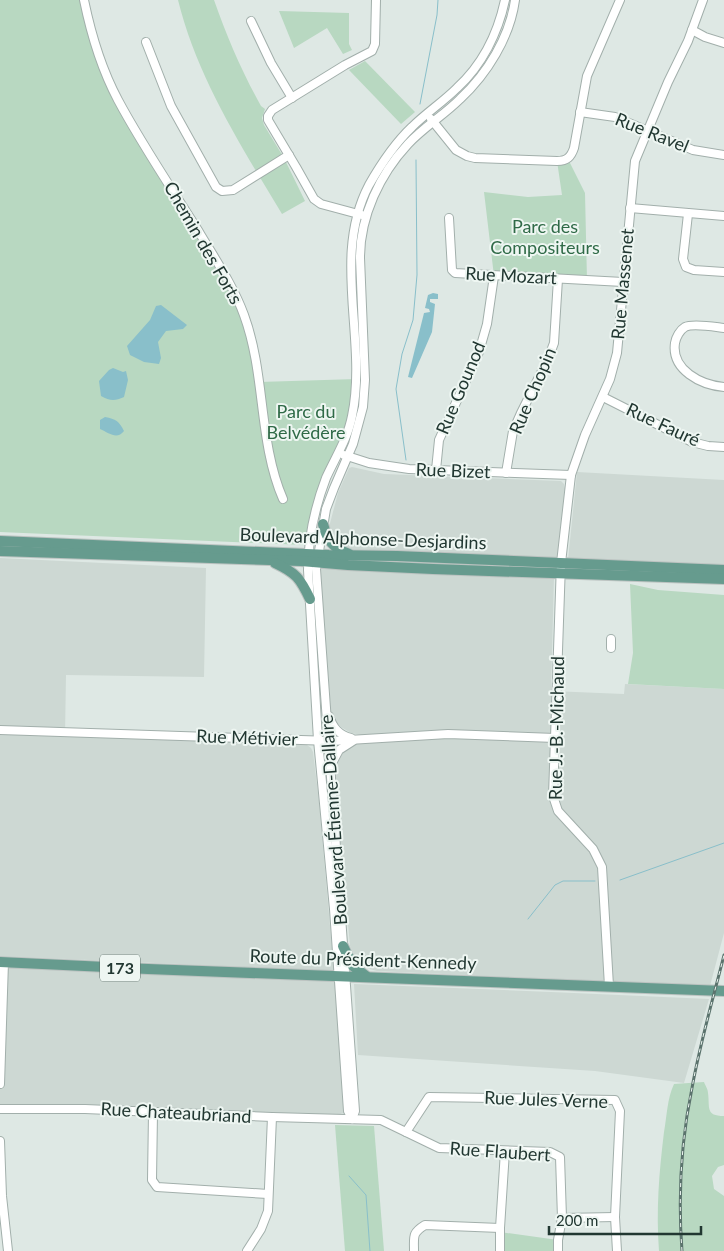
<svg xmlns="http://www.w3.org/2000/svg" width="724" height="1251" font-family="Lato,sans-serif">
  <rect width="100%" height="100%" fill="#dee8e4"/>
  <g fill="#cdd8d3">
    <path d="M352,467L384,474L561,481L564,484L565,489L557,560L493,555L347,549L341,547L330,534L329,527L338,493L349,468Z"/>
    <path d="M577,472L724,480V566L568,560Z"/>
    <path d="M0,558L206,568L204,677L66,675L65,736L246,742L307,745L311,748L313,752L319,801L334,971L0,956Z"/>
    <path d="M320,568L554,577L551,691L624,694L625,684L724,689V933L710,986L377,971L366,968L357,960L350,946L334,771L339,757L345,749L361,741V735L351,733L341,727L336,722L331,711Z"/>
    <path d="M0,966L336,979L344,1113L334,1116L0,1107Z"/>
    <path d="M354,984L551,992L709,999L684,1083L595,1071L358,1055Z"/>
  </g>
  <g fill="#b8d8c1">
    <path d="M0,0H83L118,108L225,283L241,315L259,382L357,379L356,391L338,453L313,525H308L304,545L0,532Z"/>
    <path d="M178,0H214C227,37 242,72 261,106L265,109L262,118L264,125L284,158L305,201L282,214C241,146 197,77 178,0Z"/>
    <path d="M279,11L349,13V44L352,50L343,54L327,28L294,48Z"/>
    <path d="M365,61L415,112L401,124L349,70Z"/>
    <path d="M568,159L585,193L587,280L494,276L484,192L528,197L562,195L557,161Z"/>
    <path d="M630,584L658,590L724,595V689L628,684L633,653Z"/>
    <path d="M704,1082C705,1085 708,1089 708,1093C710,1107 705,1116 724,1116V1165L718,1167L712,1176L714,1189L724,1196V1251H659C656,1210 659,1173 664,1132C667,1116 667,1099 674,1084Z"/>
    <path d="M335,1125L374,1126L384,1251H345Z"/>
    <path d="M500,1232L558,1240V1251H500Z"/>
  </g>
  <g fill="#89bfca">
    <path d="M433,293L438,294V299H430V302L435,304L432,332L412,378L408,377L424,313L430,312L429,309L425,308L428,295Z"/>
    <path d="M161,305L187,325L183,329L166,331L158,342L161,358L159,364L144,362L130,355L127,346L150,320L156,306Z"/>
    <path d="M113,368L123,372L126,371L128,380L124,397C115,401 110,401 101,396L99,381L109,370Z"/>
    <path d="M105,417C116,419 119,421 124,431C117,440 109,433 100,429V420Z"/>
  </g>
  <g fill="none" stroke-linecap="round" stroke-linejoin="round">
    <g stroke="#89bfca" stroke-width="1">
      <path d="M420,104L437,15L438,0"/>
      <path d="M406,460L396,389L402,354L413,320L417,275L416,160"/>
      <path d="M620,880L724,843"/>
      <path d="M528,919L555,885L563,881H595"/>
      <path d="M349,1176L366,1195L370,1251"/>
    </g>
    <g stroke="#a2afab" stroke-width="10">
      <g id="minor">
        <path d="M84,0C91,34 102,70 118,100C142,145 172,189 199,232C215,259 233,285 244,315C266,375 258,441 283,499"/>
        <path d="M251,21L271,63L292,98"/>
        <path d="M692,30L705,37L724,43"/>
        <path d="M146,42L171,106L216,187L222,191L233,190L289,155"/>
        <path d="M580,112L615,117L693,150L724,155"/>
        <path d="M431,119L456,150L467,156L475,158L557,161C567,161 571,157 574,148L587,76L620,0"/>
        <path d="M630,208L724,216"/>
        <path d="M688,214L683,259L686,267L694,270L724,272"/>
        <path d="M362,215L321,204L314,199L296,167L268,120V116L272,110L345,65L372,51L375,44L376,0"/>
        <path d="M449,218L452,270L455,273L623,282"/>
        <path d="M724,328C715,327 693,323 685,327C680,330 676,337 675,343C671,370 701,385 724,387"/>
        <path d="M603,397L692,442L708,446L724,447"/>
        <path d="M344,455L369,463L409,469L571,475"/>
        <path d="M436,470L439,440L479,352L487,324L494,276"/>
        <path d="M506,473L513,431L521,413L548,359L554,343L558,279"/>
        <path d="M611,639V648"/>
        <path d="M329,716C333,728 339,735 351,738"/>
        <path d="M0,730L332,741L448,734L555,738"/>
        <path d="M331,765L339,750L353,741"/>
        <path d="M609,986L602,867L593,849L558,811L553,796L561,563L571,475L585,435L610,379L617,353L635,161L668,82L688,41L703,0"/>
        <path d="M0,1084L4,962"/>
        <path d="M0,1109H85L272,1117L381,1120L439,1148L550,1152L560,1157L562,1218L558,1240V1251"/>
        <path d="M153,1113L152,1180L157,1187L268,1194"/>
        <path d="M352,1119L355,1111L316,569L326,509L334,488L353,444L363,407L365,380L360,258C360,216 380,174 408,144C424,127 444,115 460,99C487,74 510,37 515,0"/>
        <path d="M352,1119L348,1111L334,909L318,740L308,570C308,540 315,507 326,478C335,458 348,438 352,416C368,340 331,257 369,185C381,164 394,144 412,127C426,113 443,102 457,88C482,65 498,33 505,0"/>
        <path d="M406,1132L429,1097L615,1100L620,1111L615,1217L617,1251"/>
        <path d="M0,1141L2,1196L8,1251"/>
        <path d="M562,1218L615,1217"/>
        <path d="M247,1251L261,1229L268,1211L272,1117"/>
        <path d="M414,1251C414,1236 412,1233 425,1225L500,1228"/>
        <path d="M500,1251V1228L505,1151"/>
      </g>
    </g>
    <g stroke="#bcc3c1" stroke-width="12">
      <g id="major">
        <path d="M323,524C327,540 333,548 349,554"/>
        <path d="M0,541L329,555L397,556L724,570"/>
        <path d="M0,551L301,561L348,565L433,569L724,579"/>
        <path d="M275,563C296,573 300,578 310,599"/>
        <path d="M343,946L353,966L366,976"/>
        <path d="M0,962L148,969L724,991"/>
      </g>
    </g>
    <use href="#minor" stroke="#fff" stroke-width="8"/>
    <use href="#major" stroke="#669b8e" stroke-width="10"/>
    <g stroke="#5b736d" stroke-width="3">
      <path id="rail" d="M682,1251C678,1197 681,1141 692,1088C700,1043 713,999 724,955"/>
    </g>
    <use href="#rail" stroke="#eef6f2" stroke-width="1" stroke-dasharray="4" stroke-linecap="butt"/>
  </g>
  <g text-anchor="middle" stroke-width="4" stroke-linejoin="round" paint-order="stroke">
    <rect fill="#eef6f2" stroke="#5e706b" stroke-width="1" x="100" y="954.5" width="40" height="27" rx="4"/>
    <g font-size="16" font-weight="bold" fill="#213731">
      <text x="120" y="974">173</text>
    </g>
    <g font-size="18" fill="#213731" stroke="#eef6f2">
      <text transform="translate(652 133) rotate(22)" y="6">Rue Ravel</text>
      <text transform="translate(203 243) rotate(60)" y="6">Chemin des Forts</text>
      <text transform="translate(511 276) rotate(3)" y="6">Rue Mozart</text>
      <text transform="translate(623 284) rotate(-85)" y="6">Rue Massenet</text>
      <text transform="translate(461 388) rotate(-67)" y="6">Rue Gounod</text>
      <text transform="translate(533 391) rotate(-67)" y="6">Rue Chopin</text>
      <text transform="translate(663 425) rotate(25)" y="6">Rue Fauré</text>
      <text transform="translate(453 471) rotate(2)" y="6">Rue Bizet</text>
      <text transform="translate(363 539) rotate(2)" y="6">Boulevard Alphonse-Desjardins</text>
      <text transform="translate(557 728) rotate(-89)" y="6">Rue J.-B.-Michaud</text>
      <text transform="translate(247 738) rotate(2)" y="6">Rue Métivier</text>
      <text transform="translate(334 820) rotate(-94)" y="6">Boulevard Étienne-Dallaire</text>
      <text transform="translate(363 960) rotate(2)" y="6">Route du Président-Kennedy</text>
      <text transform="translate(546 1100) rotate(2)" y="6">Rue Jules Verne</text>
      <text transform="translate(176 1113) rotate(3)" y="6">Rue Chateaubriand</text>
      <text transform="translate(500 1152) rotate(4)" y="6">Rue Flaubert</text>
    </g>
    <g font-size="18" fill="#2f6a47" stroke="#eef6f2">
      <text x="545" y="233">Parc des<tspan x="545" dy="21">Compositeurs</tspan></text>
      <text x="306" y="418">Parc du<tspan x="306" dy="21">Belvédère</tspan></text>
    </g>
  </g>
  <path d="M549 1226v8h152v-8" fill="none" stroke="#213731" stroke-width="2.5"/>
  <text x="556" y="1226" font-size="15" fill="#213731" stroke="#eef6f2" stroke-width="4" paint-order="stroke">200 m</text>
</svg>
